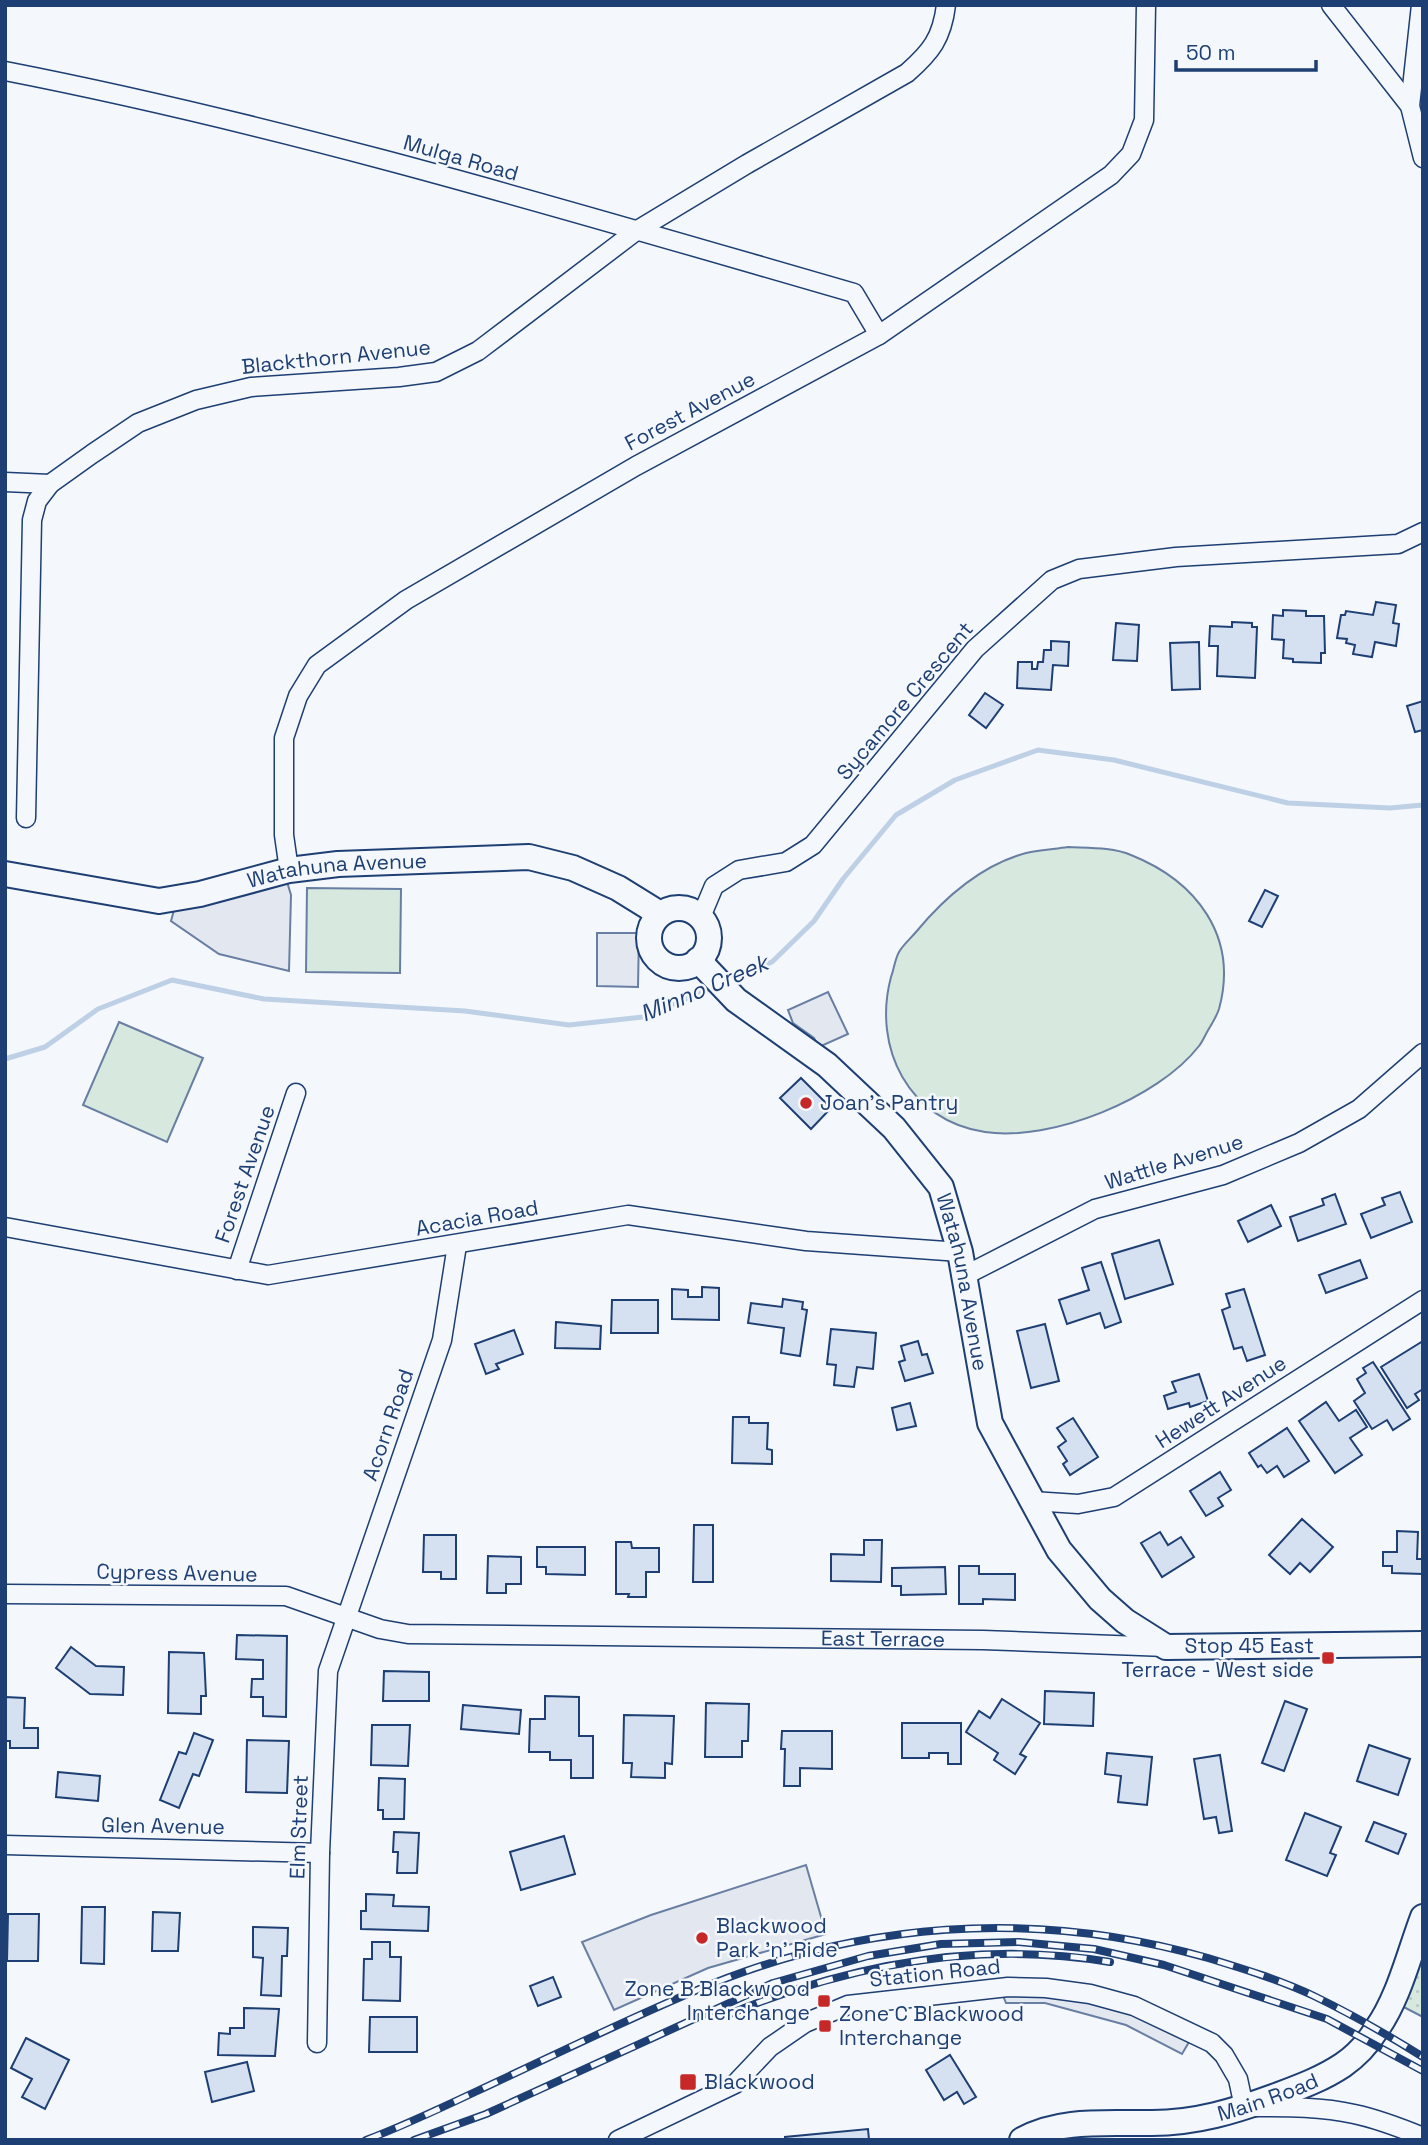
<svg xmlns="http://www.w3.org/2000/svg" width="1428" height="2145" font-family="'Space Grotesk',sans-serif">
  <defs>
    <pattern id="grass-dots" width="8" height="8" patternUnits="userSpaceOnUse" patternTransform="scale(1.75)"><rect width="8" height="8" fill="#d7e8df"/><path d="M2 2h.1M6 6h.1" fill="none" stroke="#b8c8c3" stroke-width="1.8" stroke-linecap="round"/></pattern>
  </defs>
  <rect width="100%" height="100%" fill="#f4f7fb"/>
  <path fill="url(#grass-dots)" stroke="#687fa3" stroke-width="2" d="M1423,1917V2017L1392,2001Z"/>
  <g fill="#d7e8df" stroke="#687fa3" stroke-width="2">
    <path d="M1068,847C1088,848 1113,847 1131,855C1196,881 1239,936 1219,1009C1217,1015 1213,1022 1210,1027C1206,1033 1203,1041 1199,1046C1158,1099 1051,1142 985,1132C909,1121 872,1048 891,977C894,969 895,959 899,952C903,945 911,938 916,932C945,897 982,865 1026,853C1040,850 1055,849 1068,847Z"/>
    <path d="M307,888L401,889L400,973L306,972Z"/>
    <path d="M119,1022L203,1058L167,1142L83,1105Z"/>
  </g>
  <g fill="#e3e8f0" stroke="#687fa3" stroke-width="2">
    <path d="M284,872L291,895L289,971L219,954L171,921L174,910Z"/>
    <path d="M597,933H639L638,987L597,986Z"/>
    <path d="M828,992L848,1034L819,1047L814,1038L793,1023L788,1010Z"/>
    <path d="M806,1865L826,1934L708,1968L614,2010L582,1942L651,1915Z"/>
    <path d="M1000,1988L1134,2006L1189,2042L1182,2054L1126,2025L1045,2003H1006Z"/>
  </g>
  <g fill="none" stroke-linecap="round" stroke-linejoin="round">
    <g stroke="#bed0e5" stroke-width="5">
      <path d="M727,981L772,962L814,921L843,879L896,815L955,780L1038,750L1114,760L1288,803L1390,808L1423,805"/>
      <path d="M5,1059L45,1047L98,1009L172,980L264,999L465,1011L569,1025L643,1017L714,987"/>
    </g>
  </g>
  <g fill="#d5e0f0" stroke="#1d3f73" stroke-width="2">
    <path d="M1376,602L1396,605L1393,623L1399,624L1396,646L1375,642L1372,657L1353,654L1355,645L1346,643L1347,639L1337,638L1341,615H1345L1346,611L1373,615Z"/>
    <path d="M1283,610L1306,611V616H1324L1325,653H1321V663L1293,662V659L1283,658L1284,640L1272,639L1273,615L1283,616Z"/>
    <path d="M1232,622L1252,623V627H1257L1255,678L1217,676L1218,646H1209L1210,626L1232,627Z"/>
    <path d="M1116,623L1139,625L1137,661L1113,660Z"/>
    <path d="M1051,641L1069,642L1068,666L1053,665L1051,690L1017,688L1018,662H1032V669H1037L1038,662H1043L1044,650H1051Z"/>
    <path d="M1199,642L1200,689L1172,690L1170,643Z"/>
    <path d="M985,693L1003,705L986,728L969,715Z"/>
    <path d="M1423,701V730L1415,732L1407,706Z"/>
    <path d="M1265,890L1278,896L1262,927L1249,921Z"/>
    <path d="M801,1078L831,1108L811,1129L780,1098Z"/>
    <path d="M1400,1192L1412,1222L1371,1238L1361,1214L1385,1205L1382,1198Z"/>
    <path d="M1335,1194L1346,1224L1298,1241L1290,1217L1324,1205L1322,1199Z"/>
    <path d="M1271,1205L1281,1226L1248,1242L1238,1221Z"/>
    <path d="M1159,1240L1173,1284L1125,1299L1112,1254Z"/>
    <path d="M1360,1260L1367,1278L1326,1293L1319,1275Z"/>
    <path d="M1101,1262L1121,1322L1105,1328L1100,1313L1067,1324L1059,1300L1089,1290L1082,1268Z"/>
    <path d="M702,1287L719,1288V1320L672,1319V1289L688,1290V1297H702Z"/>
    <path d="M1244,1289L1265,1355L1247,1361L1242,1347L1234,1349L1222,1310L1230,1307L1226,1294Z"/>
    <path d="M783,1299L803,1302L802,1309L807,1310L800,1356L781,1353L784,1328L748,1323L751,1303L782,1307Z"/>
    <path d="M612,1300H658V1333H611Z"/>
    <path d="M556,1322L601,1326L600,1349L555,1348Z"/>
    <path d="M1045,1324L1059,1381L1031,1388L1017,1331Z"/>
    <path d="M831,1329L876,1333L873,1369L857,1367L854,1387L834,1385L836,1365L827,1364Z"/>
    <path d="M514,1330L523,1354L496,1364L499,1369L486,1374L475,1344Z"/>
    <path d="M918,1341L922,1355L927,1354L933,1373L905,1381L899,1362L905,1360L901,1346Z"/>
    <path d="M1423,1341V1389L1415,1394L1419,1400L1407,1408L1381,1367Z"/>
    <path d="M1373,1362L1410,1419L1393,1430L1387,1420L1372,1429L1354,1401L1365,1393L1357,1379L1366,1373L1363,1368Z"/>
    <path d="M1199,1374L1208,1401L1190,1407L1189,1403L1168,1409L1164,1396L1176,1392L1172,1382Z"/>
    <path d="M1326,1402L1339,1421L1356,1410L1367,1427L1350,1438L1362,1455L1335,1473L1299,1421Z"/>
    <path d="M910,1403L916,1426L897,1430L892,1408Z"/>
    <path d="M733,1417H749V1423H768L767,1449L772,1450V1464L732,1463Z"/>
    <path d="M1073,1418L1098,1457L1070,1475L1063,1464L1067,1461L1058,1447L1066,1441L1057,1428Z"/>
    <path d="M1287,1428L1309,1461L1284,1477L1277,1466L1267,1473L1261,1465L1258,1467L1249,1453Z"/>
    <path d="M1220,1472L1231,1490L1218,1498L1223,1506L1206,1516L1190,1491Z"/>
    <path d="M1302,1519L1333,1547L1310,1572L1300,1563L1290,1574L1269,1555Z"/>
    <path d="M694,1525H713V1582H693Z"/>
    <path d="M1397,1531L1418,1532L1417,1559H1423V1574L1392,1573V1566H1383V1552H1397Z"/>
    <path d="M1160,1532L1168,1545L1181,1537L1194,1557L1162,1577L1141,1543Z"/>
    <path d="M424,1535H456V1579H441V1572H423Z"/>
    <path d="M864,1540H882L881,1582L831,1581V1554L864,1555Z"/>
    <path d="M616,1542H631L632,1548H659V1572H646V1597H628L629,1594H616Z"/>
    <path d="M537,1547H585V1575L546,1574V1567H537Z"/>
    <path d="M488,1556L521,1557V1584H506V1593H487Z"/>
    <path d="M959,1566H979V1574H1015V1600L983,1599V1604H959Z"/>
    <path d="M945,1567L946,1594L901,1595V1586H892V1568Z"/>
    <path d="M237,1635L287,1636L286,1717L263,1716V1697H251L252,1679H263V1660L236,1659Z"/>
    <path d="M71,1647L96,1666L124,1667L123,1695L90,1694L56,1668Z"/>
    <path d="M169,1652L204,1653L206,1696H201V1714L168,1713Z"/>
    <path d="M384,1671L429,1672V1701H383Z"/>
    <path d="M1045,1691L1094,1693L1093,1726L1044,1724Z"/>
    <path d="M545,1696L579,1697V1736H593V1778H571V1760H550V1752H529L530,1719H545Z"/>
    <path d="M5,1697L25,1698L24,1728H38V1748H10V1741H5Z"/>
    <path d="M1002,1699L1040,1723L1020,1754L1026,1757L1015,1774L994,1760L998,1753L966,1732L979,1711L990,1718Z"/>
    <path d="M1285,1701L1307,1709L1284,1771L1262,1763Z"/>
    <path d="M706,1703L749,1704L748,1741H742V1757H705Z"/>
    <path d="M463,1705L521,1710L519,1734L461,1729Z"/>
    <path d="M624,1715L674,1716L672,1764L665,1763V1778L631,1777L632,1763H623Z"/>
    <path d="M902,1723H961V1764H948V1753H929V1758H902Z"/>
    <path d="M372,1725H410L408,1766L371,1765Z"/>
    <path d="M782,1731H832V1769L800,1768V1786H784L785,1749H781Z"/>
    <path d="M194,1733L213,1740L199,1776L193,1774L179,1808L160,1800L179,1752L186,1754Z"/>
    <path d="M247,1740L289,1741L287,1793L246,1792Z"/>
    <path d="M1369,1745L1410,1759L1398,1795L1357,1781Z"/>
    <path d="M1107,1753L1152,1757L1147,1805L1118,1802L1121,1776L1105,1774Z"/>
    <path d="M1220,1755L1232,1831L1219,1833L1216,1817L1204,1819L1194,1759Z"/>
    <path d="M58,1772L100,1776L98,1801L56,1797Z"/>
    <path d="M379,1778L405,1779L404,1819H383V1810H378Z"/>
    <path d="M1305,1813L1341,1827L1330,1853L1336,1855L1327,1876L1286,1860Z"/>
    <path d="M1374,1822L1406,1834L1398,1854L1366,1841Z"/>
    <path d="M394,1832L419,1833L417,1873H397L398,1852H393Z"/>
    <path d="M564,1836L575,1874L521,1890L510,1852Z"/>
    <path d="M366,1894L394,1895L393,1906L429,1907L428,1931L361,1929V1911H366Z"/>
    <path d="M82,1907H105L104,1964L81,1963Z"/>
    <path d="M153,1912L180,1913L178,1951H152Z"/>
    <path d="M8,1914H39L38,1961H7Z"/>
    <path d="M253,1927L288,1928L287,1956H282L281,1996L261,1995L263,1958L253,1957Z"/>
    <path d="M372,1942H390V1957H401L400,2001L363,2000L364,1959H372Z"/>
    <path d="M553,1977L561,1997L538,2006L530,1986Z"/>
    <path d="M244,2008L279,2009L275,2056L218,2055L219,2033L230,2034V2028H244Z"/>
    <path d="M370,2017H417V2052H369Z"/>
    <path d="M26,2038L69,2060L45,2109L22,2097L32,2079L11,2068Z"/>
    <path d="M950,2055L976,2097L964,2104L957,2092L944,2100L926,2070Z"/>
    <path d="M247,2062L254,2091L212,2102L205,2072Z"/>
    <path d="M868,2129L869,2140H785V2137Z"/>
  </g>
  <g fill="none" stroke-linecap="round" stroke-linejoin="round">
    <g stroke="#1d3f73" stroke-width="21">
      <g id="street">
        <path d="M1331,5L1410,106L1423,158"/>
        <path d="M5,71C292,127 573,212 854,293L879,335"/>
        <path d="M1410,106L1421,5"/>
        <path d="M5,482L50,484"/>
        <path d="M26,818L32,520L37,501L50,484L92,454L138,423L196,400L251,387L399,377L436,372L478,351L636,231L747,164L907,73C931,52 942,38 946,5"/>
        <path d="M289,870L284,835V738L298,696L317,665L406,600L636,466L879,335L1111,175L1131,154L1144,120L1146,5"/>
        <path d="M701,917L714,886L739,870L786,862L813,845L975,649L1052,580L1079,569L1176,557L1398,544L1423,532"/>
        <path d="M5,1227L268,1275L628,1215L806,1241L960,1252"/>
        <path d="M237,1270L296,1093"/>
        <path d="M964,1276L1095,1209L1223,1175L1299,1143L1359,1109L1423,1053"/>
        <path d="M1032,1501L1078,1504L1114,1497L1423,1300"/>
        <path id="s1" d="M5,1594L286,1596L380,1629L408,1634L983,1640L1166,1647"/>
        <path d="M5,1845L320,1853"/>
        <path d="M317,2043L320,1853L328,1671L442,1340L457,1245"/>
        <path d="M618,2140L735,2084L770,2047L805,2023L848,2005L1008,1987L1046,1988L1090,1994L1134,2006L1212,2043L1224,2055L1238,2079L1244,2107C1280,2107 1319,2106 1354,2114C1378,2119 1401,2128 1423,2137"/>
      </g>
    </g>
    <g stroke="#1d3f73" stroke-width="28">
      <g id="secondary">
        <path id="s2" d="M5,874L159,901L200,894L289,870L338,864L529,857L573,868L618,888L660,914"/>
        <circle cx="679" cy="938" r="30"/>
        <path id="s3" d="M698,960L736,1000L827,1065L894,1128L941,1187L960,1252L990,1423L1059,1550L1100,1599L1125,1621L1166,1647L1423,1644"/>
        <path id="s4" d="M1022,2140C1060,2118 1109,2124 1152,2123C1196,2123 1235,2111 1276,2096C1300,2087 1322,2079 1343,2065C1356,2056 1368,2043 1376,2030C1399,1998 1409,1954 1423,1917"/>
      </g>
    </g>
    <use href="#street" stroke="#f4f7fb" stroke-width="18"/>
    <use href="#secondary" stroke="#f4f7fb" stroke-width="24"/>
    <g stroke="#1d3f73" stroke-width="8">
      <g id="rail">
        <path d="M727,2015C848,1965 979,1940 1110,1962"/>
        <path d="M366,2140C403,2126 439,2109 475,2092C546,2059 617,2024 690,1993C856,1921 1034,1908 1208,1958C1244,1969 1280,1980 1314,1996C1351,2014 1388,2035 1423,2057"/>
        <path d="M414,2140L486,2114L773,1983L868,1956L941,1944L1019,1942L1094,1949L1164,1965L1327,2019L1423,2071"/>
      </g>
    </g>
    <use href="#rail" stroke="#f4f7fb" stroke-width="5" stroke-dasharray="16" stroke-linecap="butt"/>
  </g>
  <g fill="#c62828" stroke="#f4f7fb" stroke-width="2.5">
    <circle cx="806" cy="1103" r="7"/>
    <rect x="1321" y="1651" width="14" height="14" rx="3.5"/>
    <circle cx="702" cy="1938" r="7"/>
    <rect x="817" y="1994" width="14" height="14" rx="3.5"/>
    <rect x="818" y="2019" width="14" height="14" rx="3.5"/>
    <rect x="679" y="2073" width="18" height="18" rx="3.5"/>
  </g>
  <g text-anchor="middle" stroke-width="5" stroke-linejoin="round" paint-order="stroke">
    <g font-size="21" fill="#1d3f73" stroke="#f4f7fb">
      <text transform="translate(461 158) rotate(16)" y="7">Mulga Road</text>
      <text transform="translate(336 357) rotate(-6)" y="7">Blackthorn Avenue</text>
      <text transform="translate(690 411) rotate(-28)" y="7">Forest Avenue</text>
      <text transform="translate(905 701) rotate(-50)" y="7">Sycamore Crescent</text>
      <text dy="7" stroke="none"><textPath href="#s2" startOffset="338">Watahuna Avenue</textPath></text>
      <text transform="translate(1174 1162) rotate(-17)" y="7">Wattle Avenue</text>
      <text transform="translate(245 1174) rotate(-71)" y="7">Forest Avenue</text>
      <text transform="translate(477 1218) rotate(-10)" y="7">Acacia Road</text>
      <text dy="7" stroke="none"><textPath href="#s3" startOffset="432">Watahuna Avenue</textPath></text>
      <text transform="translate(1221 1402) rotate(-33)" y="7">Hewett Avenue</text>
      <text transform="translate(388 1425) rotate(-71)" y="7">Acorn Road</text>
      <text transform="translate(177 1573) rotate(1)" y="7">Cypress Avenue</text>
      <text dy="7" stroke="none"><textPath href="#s1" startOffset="884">East Terrace</textPath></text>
      <text transform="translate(163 1826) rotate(1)" y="7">Glen Avenue</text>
      <text transform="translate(299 1827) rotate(-88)" y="7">Elm Street</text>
      <text transform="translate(935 1973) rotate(-6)" y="7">Station Road</text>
      <text dy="7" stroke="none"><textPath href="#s4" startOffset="252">Main Road</textPath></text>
    </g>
    <g font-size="21" fill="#1d3f73" stroke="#f4f7fb" text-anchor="start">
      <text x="820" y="1110">Joan's Pantry</text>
      <text x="1314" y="1653" text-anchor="end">Stop 45 East<tspan x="1314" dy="24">Terrace - West side</tspan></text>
      <text x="716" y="1933">Blackwood<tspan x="716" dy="24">Park 'n' Ride</tspan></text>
      <text x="810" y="1996" text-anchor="end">Zone B Blackwood<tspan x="810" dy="24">Interchange</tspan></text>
      <text x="839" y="2021">Zone C Blackwood<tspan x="839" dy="24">Interchange</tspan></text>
      <text x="704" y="2089">Blackwood</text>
    </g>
    <g font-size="23" font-style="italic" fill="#1d3f73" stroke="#f4f7fb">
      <text transform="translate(704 988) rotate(-23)" y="8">Minno Creek</text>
    </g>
  </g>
  <rect width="1428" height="2145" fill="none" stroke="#1d3f73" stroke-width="14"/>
  <path d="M1176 60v10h140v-10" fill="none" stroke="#1d3f73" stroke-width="3.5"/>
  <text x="1186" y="60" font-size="21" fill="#1d3f73" stroke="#f4f7fb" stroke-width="5" paint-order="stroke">50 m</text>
</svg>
